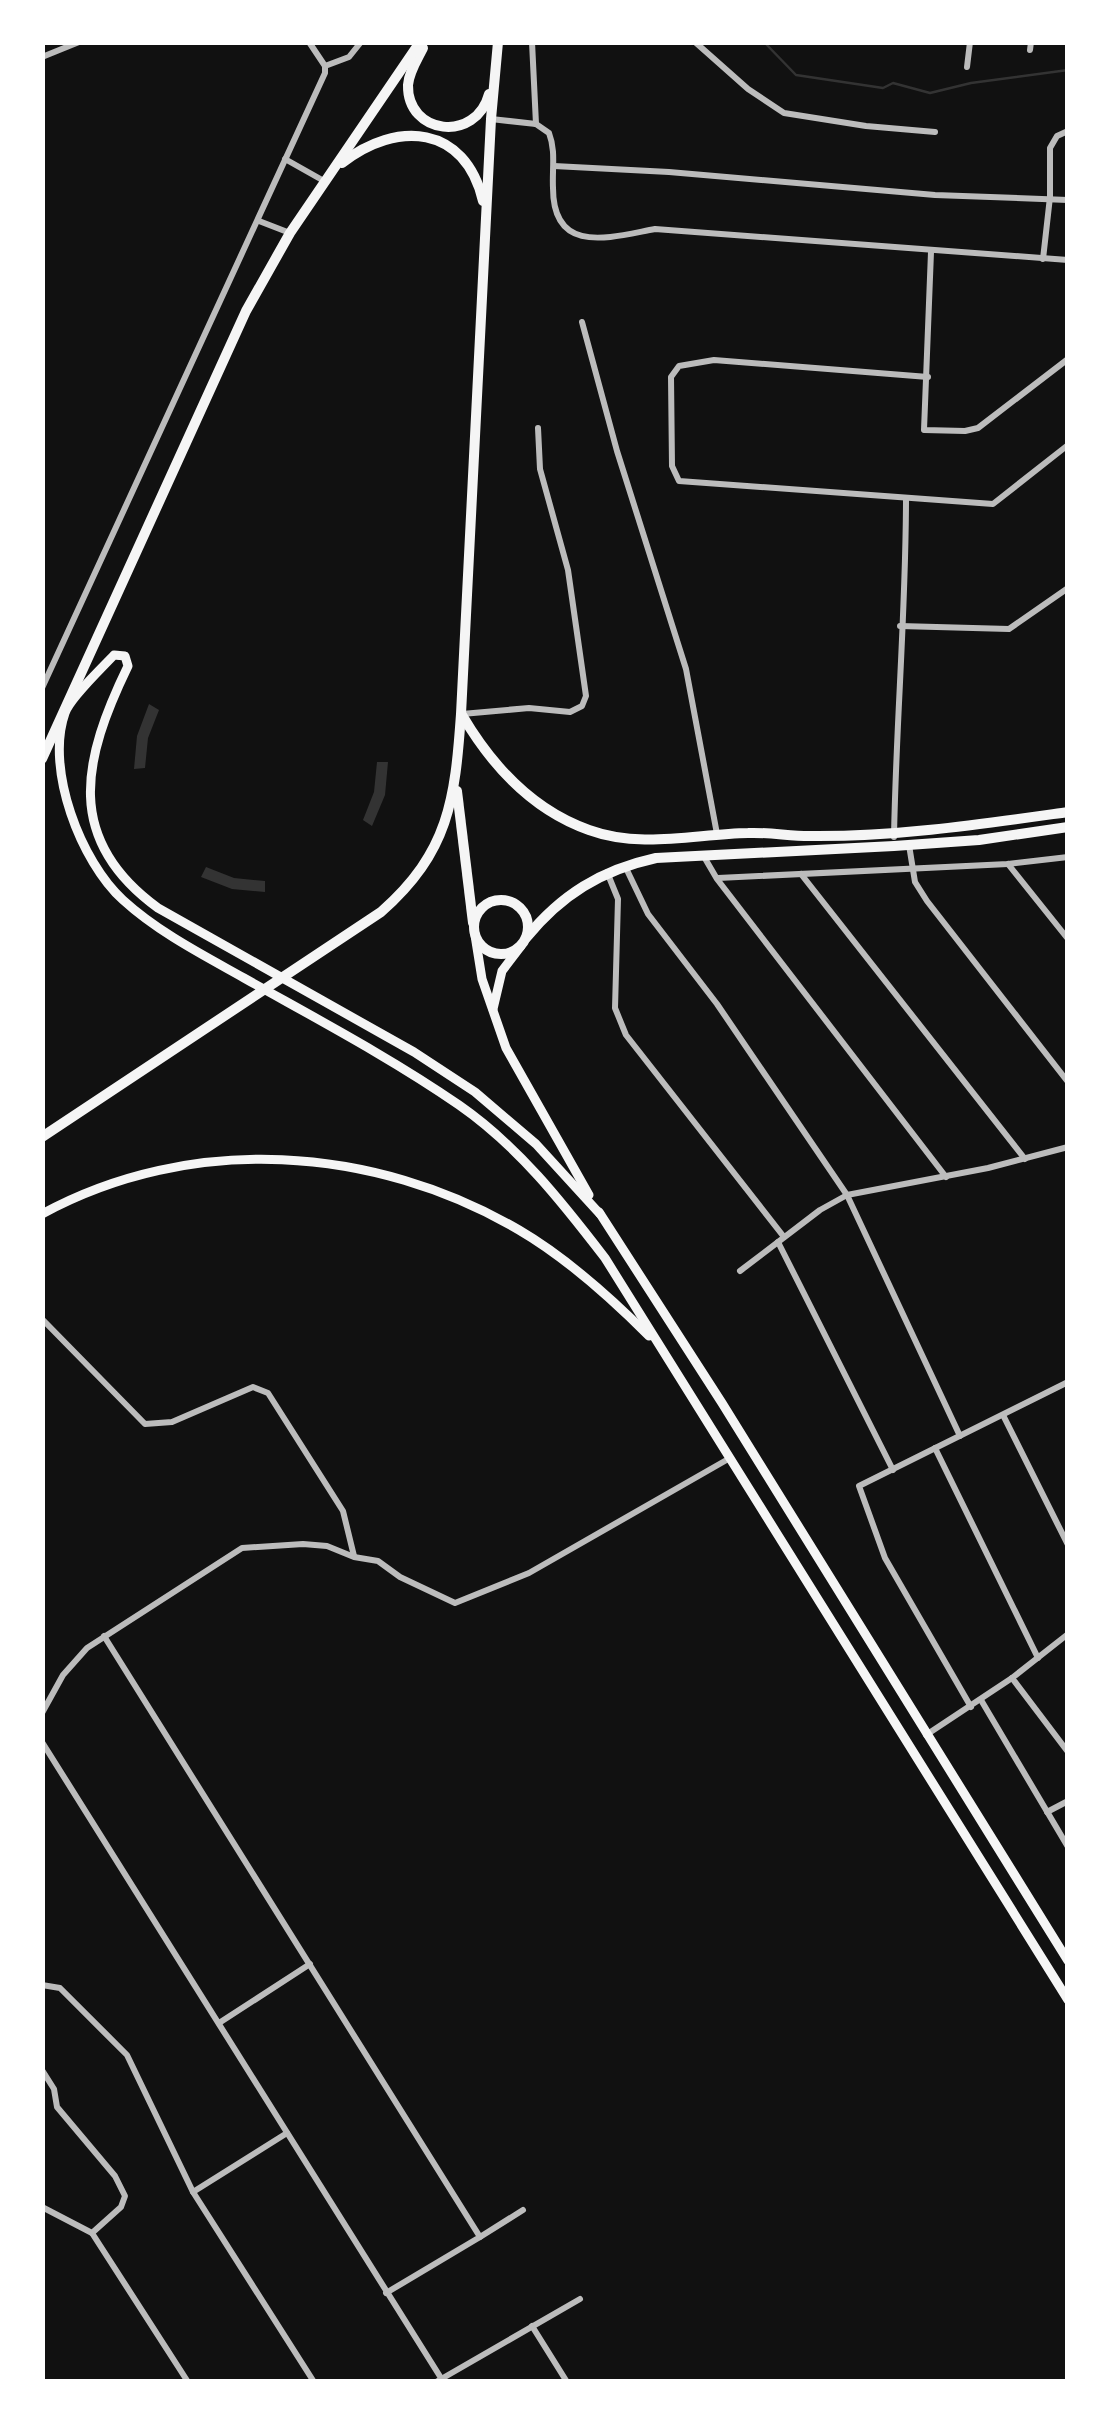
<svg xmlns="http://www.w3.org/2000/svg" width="1110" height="2424" font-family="Roboto,sans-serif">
  <rect width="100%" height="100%" fill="#111"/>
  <g fill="#333">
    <path d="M149,704L159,710L148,738L145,768L134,769L137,736Z"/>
    <path d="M377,762H388L385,795L372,826L363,820L374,792Z"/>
    <path d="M206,867L234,878L265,881V892L232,889L201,877Z"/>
  </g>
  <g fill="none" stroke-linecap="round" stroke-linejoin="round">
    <path stroke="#333" stroke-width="2.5" d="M764,42L796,75L883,88L893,83L930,93L971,83L1068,70"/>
    <g stroke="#bcbcbc" stroke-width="6">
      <path d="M532,42L536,124"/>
      <path d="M695,42L748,89L784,113L866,126L935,132"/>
      <path d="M1030,50L1031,42"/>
      <path d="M42,57L79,42"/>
      <path d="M325,66L349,57L361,42"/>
      <path d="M967,67L970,42"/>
      <path d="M491,119L536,124L549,133C556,151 552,169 553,188C553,256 611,237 655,229L1068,260"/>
      <path d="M285,159L324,181"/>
      <path d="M554,166L669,172L935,195L1068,200"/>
      <path d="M259,221L290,233"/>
      <path d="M931,252L924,430L965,431L978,428L1068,359"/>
      <path d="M1043,259L1050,197V148L1057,136L1068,131"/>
      <path d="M582,322L617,451L686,669L717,834"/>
      <path d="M928,377L714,360L679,366L671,377L672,466L679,481L993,504L1068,445"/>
      <path d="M900,626L1009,629L1068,588"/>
      <path d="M42,688L325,73V66L309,42"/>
      <path d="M462,714L529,708L570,712L582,706L586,696L568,570L540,469L538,428"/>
      <path d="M894,837C896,723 906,611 906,498"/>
      <path d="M909,845L915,882L927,901L1068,1082"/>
      <path d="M703,855L717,879L946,1177"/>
      <path d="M1008,864L1068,939"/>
      <path d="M625,866L648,914L717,1004L847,1195L960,1436"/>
      <path d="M607,872L618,899L615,1008L626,1035L784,1237"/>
      <path d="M801,874L1025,1159"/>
      <path d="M718,878L1008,864L1068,857"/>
      <path d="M778,1242L893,1470"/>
      <path d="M740,1271L820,1210L847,1195L988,1168L1068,1147"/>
      <path d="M42,1319L145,1424L172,1422L253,1387L268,1393L343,1511L354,1556"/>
      <path d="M1003,1415L1068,1545"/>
      <path d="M935,1448L1038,1658"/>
      <path d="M104,1636L480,2237L386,2293"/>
      <path d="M1012,1678L1068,1752"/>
      <path d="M981,1700L1068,1847"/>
      <path d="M971,1707L885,1558L859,1486L1068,1382"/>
      <path d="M42,1713L63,1675L87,1648L242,1548L303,1544L327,1546L354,1557L378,1561L400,1577L455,1603L529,1573L730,1458"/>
      <path d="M926,1735L1012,1678L1068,1634"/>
      <path d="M42,1742L441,2378"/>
      <path d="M1047,1812L1068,1801"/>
      <path d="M42,1985L60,1988L127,2055L193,2192L314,2382"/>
      <path d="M219,2023L310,1964"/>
      <path d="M42,2070L54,2089L57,2107L115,2176L125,2196L121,2207L92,2233L42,2207"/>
      <path d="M193,2192L287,2133"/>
      <path d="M92,2233L188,2382"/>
      <path d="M480,2237L523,2210"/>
      <path d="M532,2326L567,2382"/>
      <path d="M436,2382L580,2299"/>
    </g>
    <g stroke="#f5f5f5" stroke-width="9">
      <path d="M474,929L482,979L506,1048L589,1195"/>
      <path d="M493,1009L502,971L521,946"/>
      <path d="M599,1212L722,1403L1068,1961"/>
      <path d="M42,1214C191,1133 374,1145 519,1230C567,1258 610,1297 649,1336"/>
      <path d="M600,1214L536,1144L475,1092L414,1052L158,908C63,839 83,759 128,666L125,656L114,655C102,668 70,698 65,713C45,769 81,862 123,900C158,932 203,955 244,978C317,1019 391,1058 459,1105C518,1146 562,1202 605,1258L1068,2000"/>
    </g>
    <g stroke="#f5f5f5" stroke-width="10">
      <path d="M423,48C417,60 409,72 408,85C407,135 476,143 489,94"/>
      <path d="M342,163C397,120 465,125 483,201"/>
      <path d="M462,715C492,766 532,810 589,830C641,849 695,834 748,833C768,832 789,836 809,836C895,837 982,824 1068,812"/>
      <path d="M42,759L246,311L290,233L420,42"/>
      <path d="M457,791L473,923"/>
      <circle cx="501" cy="927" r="27"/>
      <path d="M526,938C561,895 601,870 656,858L894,846L979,840L1068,827"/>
      <path d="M42,1137L381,912C449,852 455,800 461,714L491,119L498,42"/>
    </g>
  </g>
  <rect width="1110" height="2424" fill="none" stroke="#ffffff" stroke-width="90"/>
</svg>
